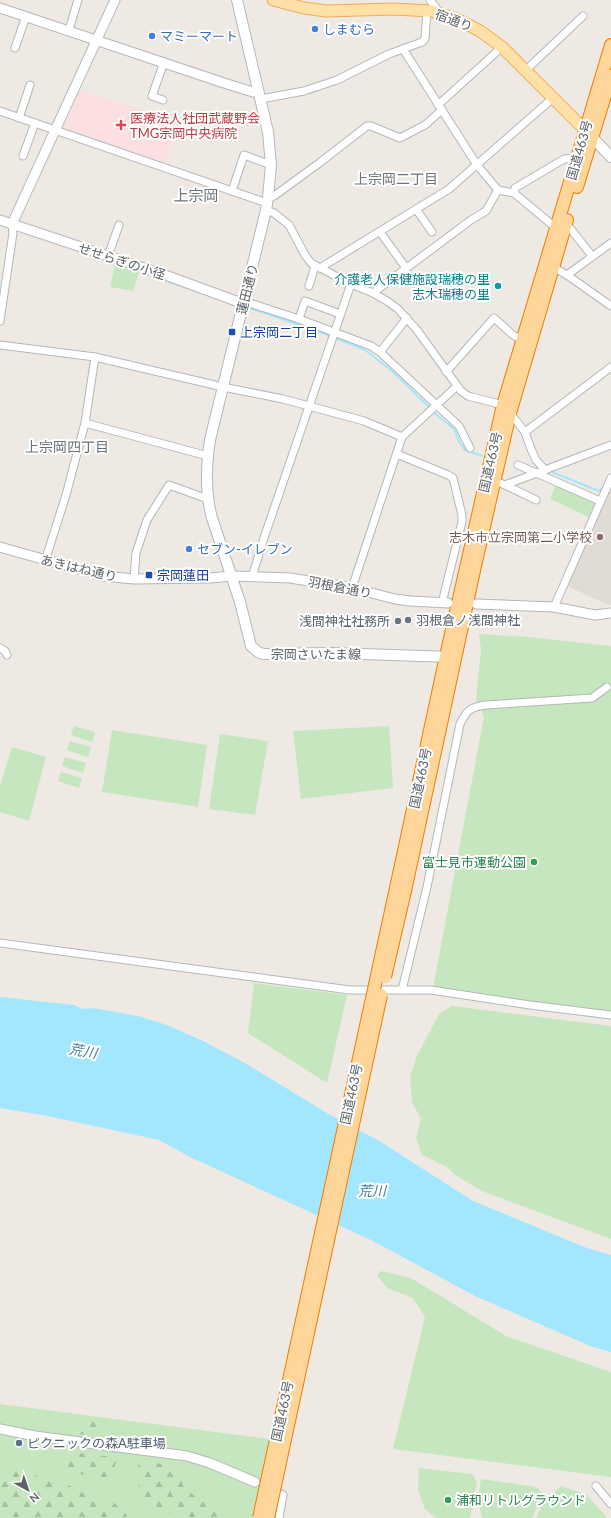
<svg xmlns="http://www.w3.org/2000/svg" width="611" height="1518" font-family="Lato,'Noto Sans JP',sans-serif">
  <defs>
    <pattern id="forest-firs" width="22" height="20" patternUnits="userSpaceOnUse"><rect width="22" height="20" fill="#c6e6bf"/><path d="M5 1l3.5 6h-7zM16 11l3.5 6h-7z" fill="#a4be9f"/></pattern>
  </defs>
  <rect width="100%" height="100%" fill="#eeeae3"/>
  <path fill="#e0dbd4" d="M611,488V606L567,586Z"/>
  <path fill="#fbdfe1" d="M80,91L178,122L165,163L65,129L63,128Z"/>
  <g fill="#c6e6bf">
    <path d="M115,265L139,273L133,291L110,287Z"/>
    <path d="M556,485L595,503L589,517L550,499Z"/>
    <path d="M479,634L528,637L611,646V1012L433,988L484,717L476,700L481,649Z"/>
    <path d="M74,726L95,732L92,742L71,735Z"/>
    <path d="M389,726L393,788L301,799L293,731Z"/>
    <path d="M112,730L207,745L198,807L102,792Z"/>
    <path d="M220,734L268,741L255,815L209,809Z"/>
    <path d="M70,741L91,747L88,757L67,750Z"/>
    <path d="M12,747L46,757L29,821L0,812V786Z"/>
    <path d="M65,757L86,763L83,773L62,766Z"/>
    <path d="M61,772L82,778L79,788L58,781Z"/>
    <path d="M254,983L347,995L327,1083L248,1033Z"/>
    <path d="M452,1006L611,1026V1239L482,1191L455,1175L447,1167L422,1155L416,1138L421,1118L412,1103L410,1076L417,1056L439,1014Z"/>
    <path d="M381,1271L411,1278L506,1336L611,1372V1477L393,1449L425,1317L413,1298L387,1288L377,1275Z"/>
    <path d="M0,1404L270,1439L252,1518H0Z"/>
    <path d="M419,1468L472,1474L477,1482L470,1518H436L425,1509L418,1490Z"/>
    <path d="M481,1479L537,1487L543,1495L532,1518H482L478,1499Z"/>
    <path d="M561,1486L587,1495L607,1518H536L542,1505Z"/>
  </g>
  <g fill="url(#forest-firs)">
    <path d="M96,1421L101,1423L102,1430L97,1436L79,1434L77,1430C83,1424 87,1422 96,1421Z"/>
    <path d="M78,1453L92,1455L118,1457L113,1471L105,1478C91,1476 75,1475 63,1467L69,1459Z"/>
    <path d="M143,1460L176,1467L181,1474L183,1486C189,1491 194,1496 201,1501C211,1507 218,1504 222,1518H182L142,1500L139,1493L138,1465Z"/>
    <path d="M20,1468L35,1471L37,1478L52,1480L76,1488L86,1495L111,1500L127,1515L126,1518H0V1473L11,1472Z"/>
  </g>
  <path fill="#a2e7ff" d="M0,997L74,1005L82,1009L92,1008L138,1016L167,1025L203,1041L245,1063L327,1113L381,1142L473,1201L587,1248L611,1255V1352L590,1346L475,1296L373,1241L190,1157L159,1140L48,1116L0,1108Z"/>
  <g fill="none" stroke-linecap="round" stroke-linejoin="round">
    <g stroke="#a2e7ff" stroke-width="2">
      <path d="M68,247L187,288"/>
      <path d="M248,308L262,312L328,335"/>
      <path d="M335,338L365,350L391,370L429,407"/>
      <path d="M433,412L454,429L460,443L465,450L482,456"/>
      <path d="M552,472L599,491L603,488"/>
    </g>
    <g stroke="#b4b7ba" stroke-width="9">
      <g id="minor">
        <path d="M430,0L440,13"/>
        <path d="M69,30L78,0"/>
        <path d="M15,48L26,16"/>
        <path d="M403,49L477,165L498,190L514,193L556,228"/>
        <path d="M526,70L583,16"/>
        <path d="M261,99L304,91L337,80L389,54L422,42L425,39L427,11"/>
        <path d="M163,100L152,96L164,62"/>
        <path d="M438,105L502,47"/>
        <path d="M0,111L267,203"/>
        <path d="M19,118L30,85"/>
        <path d="M23,156L35,123"/>
        <path d="M232,191L244,155L271,165"/>
        <path d="M514,193L515,188L564,159L577,158"/>
        <path d="M268,198L274,196L318,164L367,126H371L400,138L425,125L442,110"/>
        <path d="M416,209L432,232"/>
        <path d="M266,210L274,213L289,225L305,255L311,263L351,284L373,293L387,301L398,309L417,330L461,391L468,396L503,405"/>
        <path d="M566,223L592,256"/>
        <path d="M380,232L406,268"/>
        <path d="M108,256L119,225"/>
        <path d="M553,267L567,275L611,306"/>
        <path d="M320,268L449,189L553,98"/>
        <path d="M567,275L611,243"/>
        <path d="M309,286L315,266"/>
        <path d="M373,293L471,220L486,211L498,190"/>
        <path d="M243,301L299,319L371,346L380,352L459,426L470,448"/>
        <path d="M299,319L305,301L340,314"/>
        <path d="M0,321L13,233L12,224"/>
        <path d="M0,345L95,357L223,387L283,399L364,421L402,437"/>
        <path d="M380,352L407,318"/>
        <path d="M446,372L494,318L513,335L522,340"/>
        <path d="M510,413L525,432L531,449L536,460L545,470"/>
        <path d="M85,423L208,456"/>
        <path d="M525,432L611,367"/>
        <path d="M397,454L448,475L453,478L454,482L462,515V522L442,603"/>
        <path d="M518,465L600,501"/>
        <path d="M495,481L505,485L611,445"/>
        <path d="M505,485L536,500"/>
        <path d="M45,561L66,495L85,423L95,357"/>
        <path d="M252,577L264,538L351,284"/>
        <path d="M134,579L136,553L147,520L169,485L208,499"/>
        <path d="M352,588L402,437L457,386"/>
        <path d="M554,607L611,478"/>
        <path d="M0,648L5,651L7,655"/>
        <path d="M0,943L350,990H431L530,1005L611,1015"/>
        <path d="M402,990L427,887L460,724C467,710 470,707 486,705L592,698L607,687"/>
        <path d="M596,1486L611,1504"/>
        <path d="M271,1490L283,1495L279,1518"/>
      </g>
    </g>
    <g stroke="#b4b7ba" stroke-width="11">
      <g id="tertiary">
        <path d="M0,8L224,83L253,92H258"/>
        <path d="M0,220L168,276L236,301H243"/>
        <path d="M12,224L115,0"/>
        <path d="M0,547L103,576L134,579L210,578L232,576L290,578L352,588L395,599L410,601L448,603"/>
        <path d="M476,604L554,607L595,615L611,613"/>
        <path d="M0,1429L35,1436L187,1456L210,1463L255,1482"/>
      </g>
    </g>
    <g stroke="#b2b8bb" stroke-width="12">
      <g id="secondary">
        <path d="M237,0L268,132L271,165L268,198L266,210L210,440C206,466 205,492 212,518L240,602L251,646L258,652L263,654L332,653L452,657"/>
        <path d="M592,137L611,157"/>
      </g>
    </g>
    <g stroke="#f1ac59" stroke-width="13">
      <path id="primary" d="M273,0L304,8L326,11L393,9L432,11L461,21L480,31L502,47L590,135"/>
    </g>
    <g stroke="#f17b00" stroke-width="14">
      <g id="trunk">
        <path d="M577,187L611,76"/>
        <path d="M396,888L446,656L503,405L611,45"/>
        <path d="M405,891L475,566L510,413L567,220"/>
      </g>
    </g>
    <use href="#minor" stroke="#fff" stroke-width="7"/>
    <use href="#tertiary" stroke="#fff" stroke-width="9"/>
    <use href="#secondary" stroke="#fff" stroke-width="10"/>
    <use href="#primary" stroke="#ffe1a7" stroke-width="11"/>
    <use href="#trunk" stroke="#fed699" stroke-width="12"/>
    <g stroke="#f17b00" stroke-width="14" stroke-linecap="butt">
      <g id="trunk-bridge">
        <path d="M385,977L405,891"/>
        <path d="M259,1518L396,888"/>
        <path d="M268,1518L381,995"/>
      </g>
    </g>
    <use href="#trunk-bridge" stroke="#fed699" stroke-width="12"/>
  </g>
  <g fill="#3f7fe0" stroke="#fff" stroke-width="1.5">
    <circle cx="315" cy="29" r="4"/>
    <circle cx="152" cy="36" r="4"/>
    <circle cx="189" cy="549" r="4"/>
  </g>
  <path fill="#e0444e" stroke="#fff" stroke-width="1.5" d="M119 119h4v4h4v4h-4v4h-4v-4h-4v-4h4z"/>
  <circle fill="#0f9aa8" stroke="#fff" stroke-width="1.5" cx="498" cy="286" r="4"/>
  <g fill="#1a4fb4" stroke="#fff" stroke-width="1.5">
    <rect x="228" y="328" width="8" height="8" rx="2"/>
    <rect x="145" y="571" width="8" height="8" rx="2"/>
  </g>
  <circle fill="#8d6e63" stroke="#fff" stroke-width="1.5" cx="600" cy="537" r="4"/>
  <g fill="#6b7280" stroke="#fff" stroke-width="1.5">
    <circle cx="408" cy="620" r="4"/>
    <circle cx="398" cy="621" r="4"/>
  </g>
  <g fill="#2e9e5b" stroke="#fff" stroke-width="1.5">
    <circle cx="534" cy="862" r="4"/>
    <circle cx="448" cy="1500" r="4"/>
  </g>
  <circle fill="#5c6f8a" stroke="#fff" stroke-width="1.5" cx="19" cy="1443" r="4"/>
  <g text-anchor="middle" stroke-width="4" stroke-linejoin="round" paint-order="stroke">
    <g font-size="13" fill="#5b6164" stroke="#fff">
      <text transform="translate(454 20) rotate(21)" y="5">宿通り</text>
      <text transform="translate(579 150) rotate(-74)" y="5">国道463号</text>
      <text transform="translate(122 261) rotate(18)" y="5">せせらぎの小径</text>
      <text transform="translate(247 289) rotate(-76)" y="5">蓮田通り</text>
      <text transform="translate(490 462) rotate(-77)" y="5">国道463号</text>
      <text transform="translate(79 568) rotate(13)" y="5">あきはね通り</text>
      <text transform="translate(340 587) rotate(11)" y="5">羽根倉通り</text>
      <text x="316" y="659">宗岡さいたま線</text>
      <text transform="translate(420 778) rotate(-78)" y="5">国道463号</text>
      <text transform="translate(351 1094) rotate(-78)" y="5">国道463号</text>
      <text transform="translate(282 1411) rotate(-78)" y="5">国道463号</text>
    </g>
    <g font-size="13" fill="#366cbe" stroke="#fff" text-anchor="start">
      <text x="323" y="34">しまむら</text>
      <text x="160" y="41">マミーマート</text>
      <text x="197" y="554">セブン-イレブン</text>
    </g>
    <g font-size="13" fill="#be3a42" stroke="#fff" text-anchor="start">
      <text x="130" y="123">医療法人社団武蔵野会<tspan x="130" dy="15">TMG宗岡中央病院</tspan></text>
    </g>
    <g font-size="13" fill="#0d838f" stroke="#fff" text-anchor="end">
      <text x="490" y="284">介護老人保健施設瑞穂の里<tspan x="490" dy="15">志木瑞穂の里</tspan></text>
    </g>
    <g font-size="13" fill="#164399" stroke="#fff" text-anchor="start">
      <text x="240" y="337">上宗岡二丁目</text>
      <text x="157" y="580">宗岡蓮田</text>
    </g>
    <g font-size="13" fill="#785e54" stroke="#fff" text-anchor="end">
      <text x="592" y="542">志木市立宗岡第二小学校</text>
    </g>
    <g font-size="13" fill="#5b616d" stroke="#fff" text-anchor="start">
      <text x="416" y="625">羽根倉ノ浅間神社</text>
      <text x="390" y="626" text-anchor="end">浅間神社社務所</text>
    </g>
    <g font-size="13" fill="#27864d" stroke="#fff" text-anchor="end">
      <text x="526" y="867">富士見市運動公園</text>
      <text x="456" y="1505" text-anchor="start">浦和リトルグラウンド</text>
    </g>
    <g font-size="13" fill="#4e5e75" stroke="#fff" text-anchor="start">
      <text x="27" y="1448">ピクニックの森A駐車場</text>
    </g>
    <g font-size="14" fill="#6c7376" stroke="#fff">
      <text x="396" y="184">上宗岡二丁目</text>
      <text x="67" y="452">上宗岡四丁目</text>
    </g>
    <g font-size="14" font-style="italic" fill="#3a7d9f" stroke="#fff">
      <text transform="translate(83 1051) rotate(10)" y="5">荒川</text>
      <text x="372" y="1196">荒川</text>
    </g>
    <g font-size="15" fill="#6c7376" stroke="#fff">
      <text x="196" y="201">上宗岡</text>
    </g>
  </g>
  <g transform="translate(28 1490) rotate(140)" stroke="#ffffff" stroke-width="3" paint-order="stroke">
  <path d="M0-3L7 15L0 10L-7 15Z" fill="#5b6164"/>
  <text y="-6" font-size="11" font-weight="bold" text-anchor="middle" fill="#5b6164">N</text>
  </g>
</svg>
